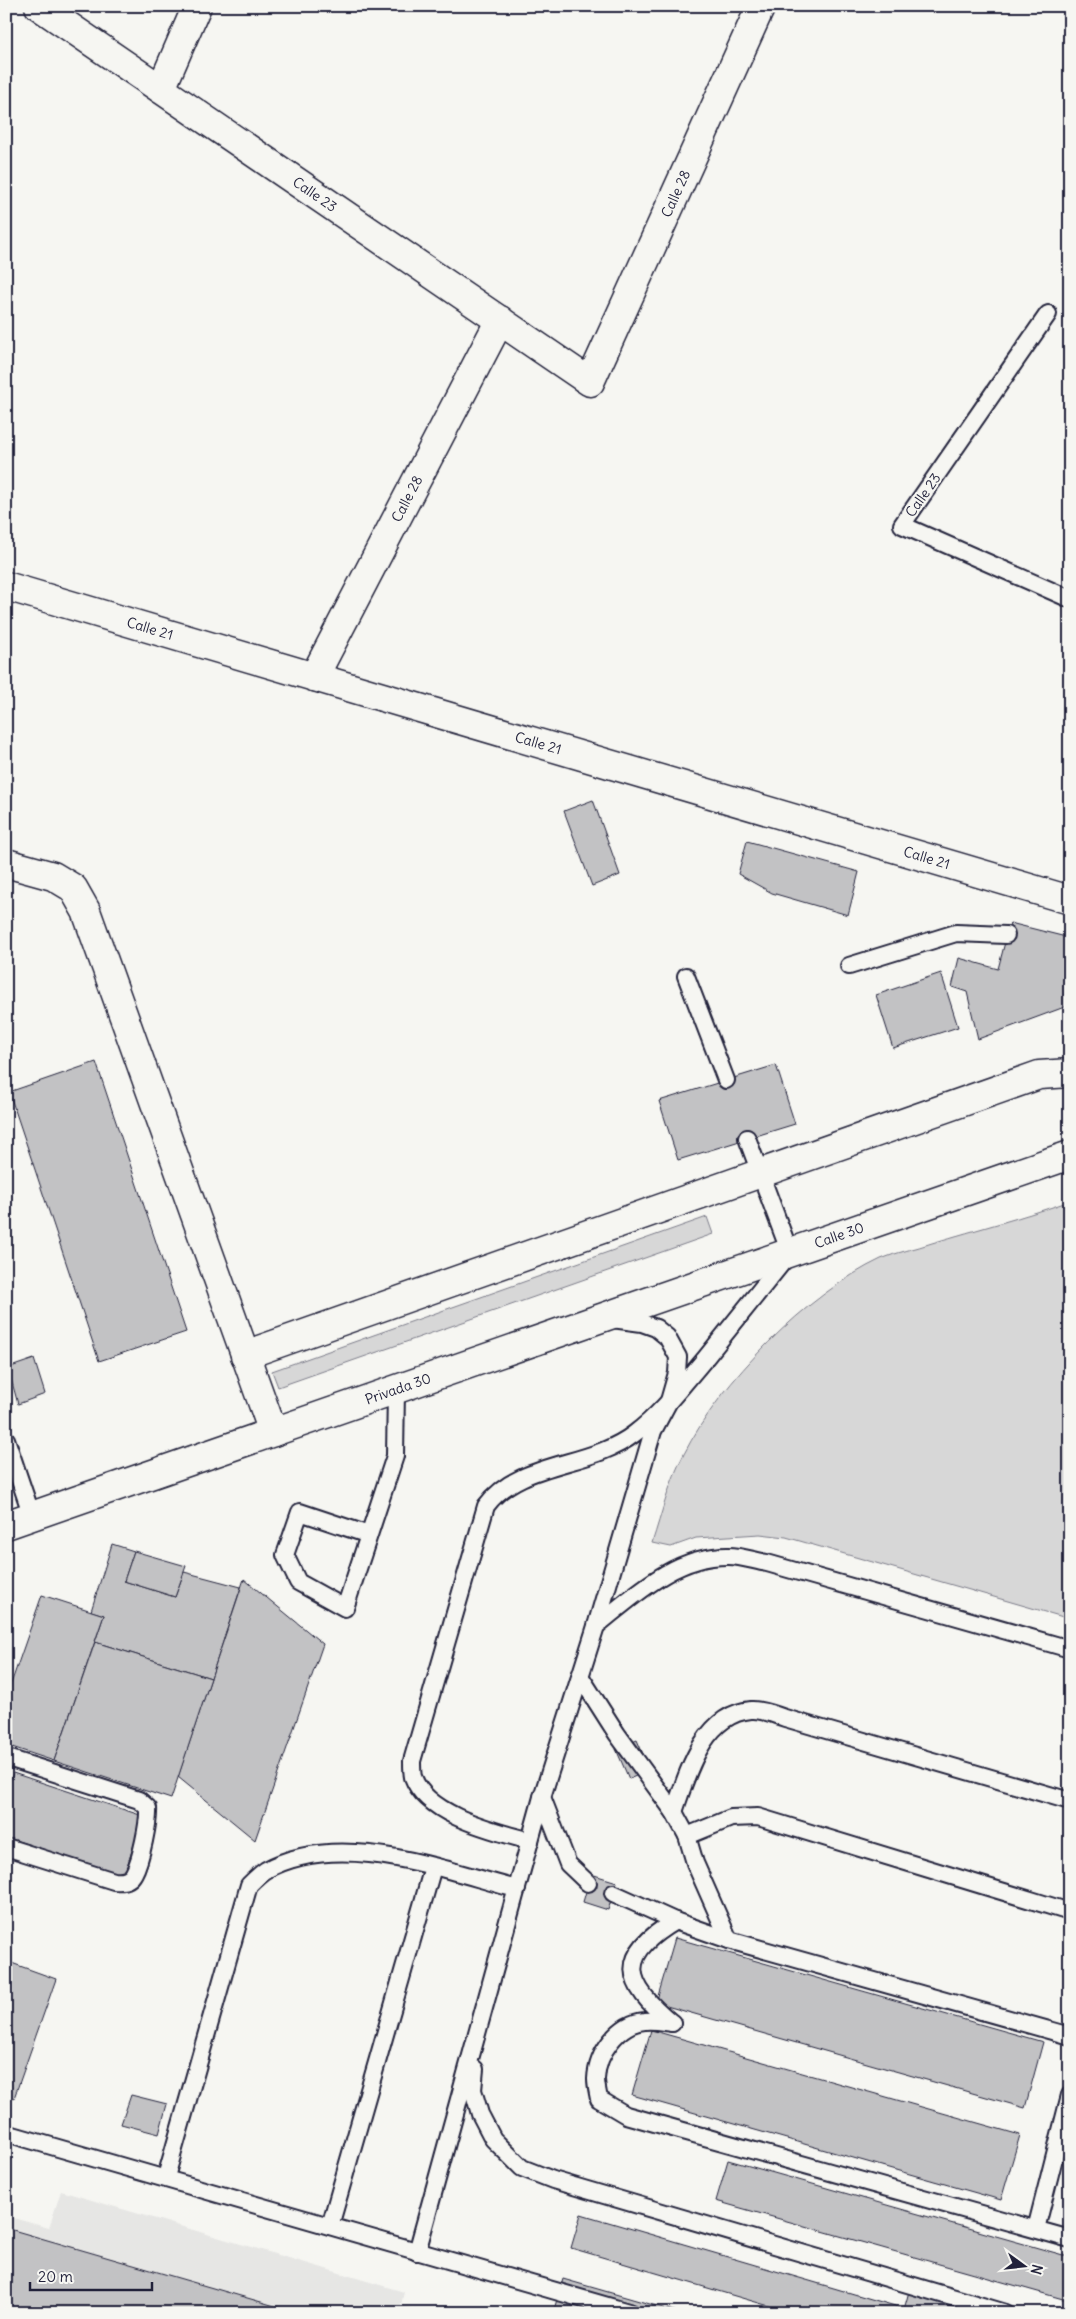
<svg xmlns="http://www.w3.org/2000/svg" width="1076" height="2319" font-family="Delius,sans-serif">
  <rect width="100%" height="100%" fill="#f6f6f2"/>
  <filter id="ink" filterUnits="userSpaceOnUse"><feTurbulence type="fractalNoise" baseFrequency=".02" numOctaves="2"/><feDisplacementMap in="SourceGraphic" scale="10" xChannelSelector="R" yChannelSelector="G"/><feConvolveMatrix kernelMatrix="1 2 1 2 8 2 1 2 1" color-interpolation-filters="sRGB"/></filter>
  <g filter="url(#ink)">
    <path fill="#e6e6e4" d="M61,2191L404,2292L401,2305L423,2311L422,2313H6V2216L49,2228Z"/>
    <g fill="#d7d7d7" stroke="#7c7c89">
      <path d="M1070,1201V1619L786,1537L760,1534L696,1538L671,1547L652,1543C662,1513 669,1482 684,1454C721,1381 807,1294 881,1259C897,1252 915,1249 932,1243C978,1229 1025,1217 1070,1201Z"/>
      <path d="M707,1217L713,1234L278,1387L272,1371Z"/>
    </g>
    <g fill="#c2c2c4" stroke="#22223b">
      <path d="M593,800L620,875L592,886L564,811Z"/>
      <path d="M747,841L859,872L848,915L772,893L738,874Z"/>
      <path d="M1010,923L1070,938V1005L978,1039L967,992L952,987L959,958L998,969Z"/>
      <path d="M941,973L958,1027L893,1048L876,995Z"/>
      <path d="M96,1062L186,1332L99,1361L9,1092Z"/>
      <path d="M776,1065L795,1124L678,1160L659,1101Z"/>
      <path d="M34,1359L45,1394L18,1404L8,1368Z"/>
      <path d="M112,1544L134,1551L124,1581L175,1597L184,1572L241,1587L211,1678L95,1642L104,1615L91,1611Z"/>
      <path d="M134,1551L186,1566L175,1597L124,1581Z"/>
      <path d="M244,1579L323,1644L255,1840L178,1777Z"/>
      <path d="M42,1595L104,1615L54,1761L6,1745V1698Z"/>
      <path d="M95,1642L211,1678L171,1799L54,1761Z"/>
      <path d="M637,1740L650,1770L629,1779L616,1749Z"/>
      <path d="M13,1773L143,1816L124,1876L6,1837V1792Z"/>
      <path d="M591,1874L617,1882L608,1910L583,1902Z"/>
      <path d="M675,1938L1043,2042L1025,2108L656,2003Z"/>
      <path d="M6,1961L56,1979L14,2098L6,2096Z"/>
      <path d="M651,2030L1020,2135L1001,2200L632,2095Z"/>
      <path d="M131,2095L167,2104L159,2134L121,2124Z"/>
      <path d="M728,2160L1070,2257V2301L716,2201Z"/>
      <path d="M581,2214L919,2313H793L571,2248Z"/>
      <path d="M6,2228L299,2313H6Z"/>
      <path d="M563,2279L681,2313H553Z"/>
      <path d="M910,2288L985,2313H903Z"/>
    </g>
    <g fill="none" stroke-linecap="round" stroke-linejoin="round">
      <g stroke="#22223b" stroke-width="20">
        <g id="service">
          <path d="M1048,314L902,525L1070,599"/>
          <path d="M849,966L956,933L1006,935"/>
          <path d="M686,976L726,1080"/>
          <path d="M6,1439L32,1516"/>
          <path d="M369,1535L300,1512L285,1555L298,1582L345,1608L395,1456L396,1390"/>
          <path d="M596,1626C635,1595 675,1555 729,1556C741,1556 755,1561 767,1563L1070,1649"/>
          <path d="M580,1676L617,1734L674,1812L687,1836L695,1863L729,1940"/>
          <path d="M6,1760L11,1759L139,1800L148,1808C149,1822 141,1860 134,1873C130,1881 122,1882 114,1881L6,1847"/>
          <path d="M542,1797L568,1864L588,1883"/>
          <path d="M674,1812C687,1775 703,1714 751,1710C762,1709 775,1715 785,1718L1070,1801"/>
          <path d="M687,1836L731,1818L758,1817L1070,1912"/>
          <path d="M530,1841C495,1831 427,1816 413,1777C412,1772 412,1766 412,1761L486,1506C520,1460 590,1468 634,1434C661,1414 682,1386 704,1360C733,1324 761,1289 790,1253L747,1138"/>
          <path d="M613,1893L675,1921"/>
          <path d="M672,2023C663,2022 654,2020 645,2021C618,2023 597,2054 596,2079C596,2086 598,2093 599,2099L626,2115L1070,2239"/>
          <path d="M672,2023C623,1983 617,1955 675,1921L729,1940L1070,2036"/>
          <path d="M475,2069L473,2090L480,2114L493,2139L522,2168L553,2180L1006,2313"/>
          <path d="M6,2133L632,2313"/>
          <path d="M166,2177L249,1885C254,1880 260,1874 266,1870C340,1829 442,1870 517,1889"/>
          <path d="M330,2226L433,1867"/>
          <path d="M1036,2229L1070,2095"/>
          <path d="M417,2252L542,1797L596,1626L653,1431L669,1401L677,1373L678,1357L667,1337L656,1328L642,1323L612,1319"/>
        </g>
      </g>
      <g stroke="#22223b" stroke-width="31">
        <g id="minor">
          <path id="s1" d="M39,6L590,382L761,6"/>
          <path d="M161,89L197,6"/>
          <path id="s2" d="M314,677L500,320"/>
          <path d="M6,863L53,876L73,888L86,911L273,1432"/>
          <path d="M245,1355L1039,1075L1070,1073"/>
        </g>
      </g>
      <g stroke="#22223b" stroke-width="31">
        <g id="tertiary">
          <path id="s3" d="M6,586L1070,900"/>
          <path id="s4" d="M6,1525L1070,1155"/>
        </g>
      </g>
      <use href="#service" stroke="#f6f6f2" stroke-width="16"/>
      <use href="#minor" stroke="#f6f6f2" stroke-width="28"/>
      <use href="#tertiary" stroke="#f6f6f2" stroke-width="28"/>
    </g>
  </g>
  <g text-anchor="middle" stroke-width="4" stroke-linejoin="round" paint-order="stroke">
    <g font-size="14" fill="#22223b" stroke="#f6f6f2">
      <text dy="5" stroke="none"><textPath href="#s1" startOffset="334">Calle 23</textPath></text>
      <text dy="5" stroke="none"><textPath href="#s1" startOffset="874">Calle 28</textPath></text>
      <text transform="translate(923 495) rotate(-55)" y="5">Calle 23</text>
      <text dy="5" stroke="none"><textPath href="#s2" startOffset="201">Calle 28</textPath></text>
      <text dy="5" stroke="none"><textPath href="#s3" startOffset="150">Calle 21</textPath></text>
      <text dy="5" stroke="none"><textPath href="#s3" startOffset="555">Calle 21</textPath></text>
      <text dy="5" stroke="none"><textPath href="#s3" startOffset="960">Calle 21</textPath></text>
      <text dy="5" stroke="none"><textPath href="#s4" startOffset="882">Calle 30</textPath></text>
      <text dy="5" stroke="none"><textPath href="#s4" startOffset="415">Privada 30</textPath></text>
    </g>
  </g>
  <rect width="1076" height="2319" fill="none" stroke="#f6f6f2" stroke-width="25"/>
  <rect x="12" y="12" width="1051" height="2294" fill="none" stroke="#22223b" stroke-width="2" filter="url(#ink)"/>
  <g transform="translate(1024 2266) rotate(105)" stroke="#f6f6f2" stroke-width="4" paint-order="stroke">
  <path d="M0-4L9 19L0 12L-9 19Z" fill="#22223b"/>
  <text y="-8" font-size="14" font-weight="bold" text-anchor="middle" fill="#22223b">N</text>
  </g>
  <path d="M30 2282v8h122v-8" fill="none" stroke="#22223b" stroke-width="2.5"/>
  <text x="38" y="2282" font-size="15" fill="#22223b" stroke="#f6f6f2" stroke-width="4" paint-order="stroke">20 m</text>
</svg>
